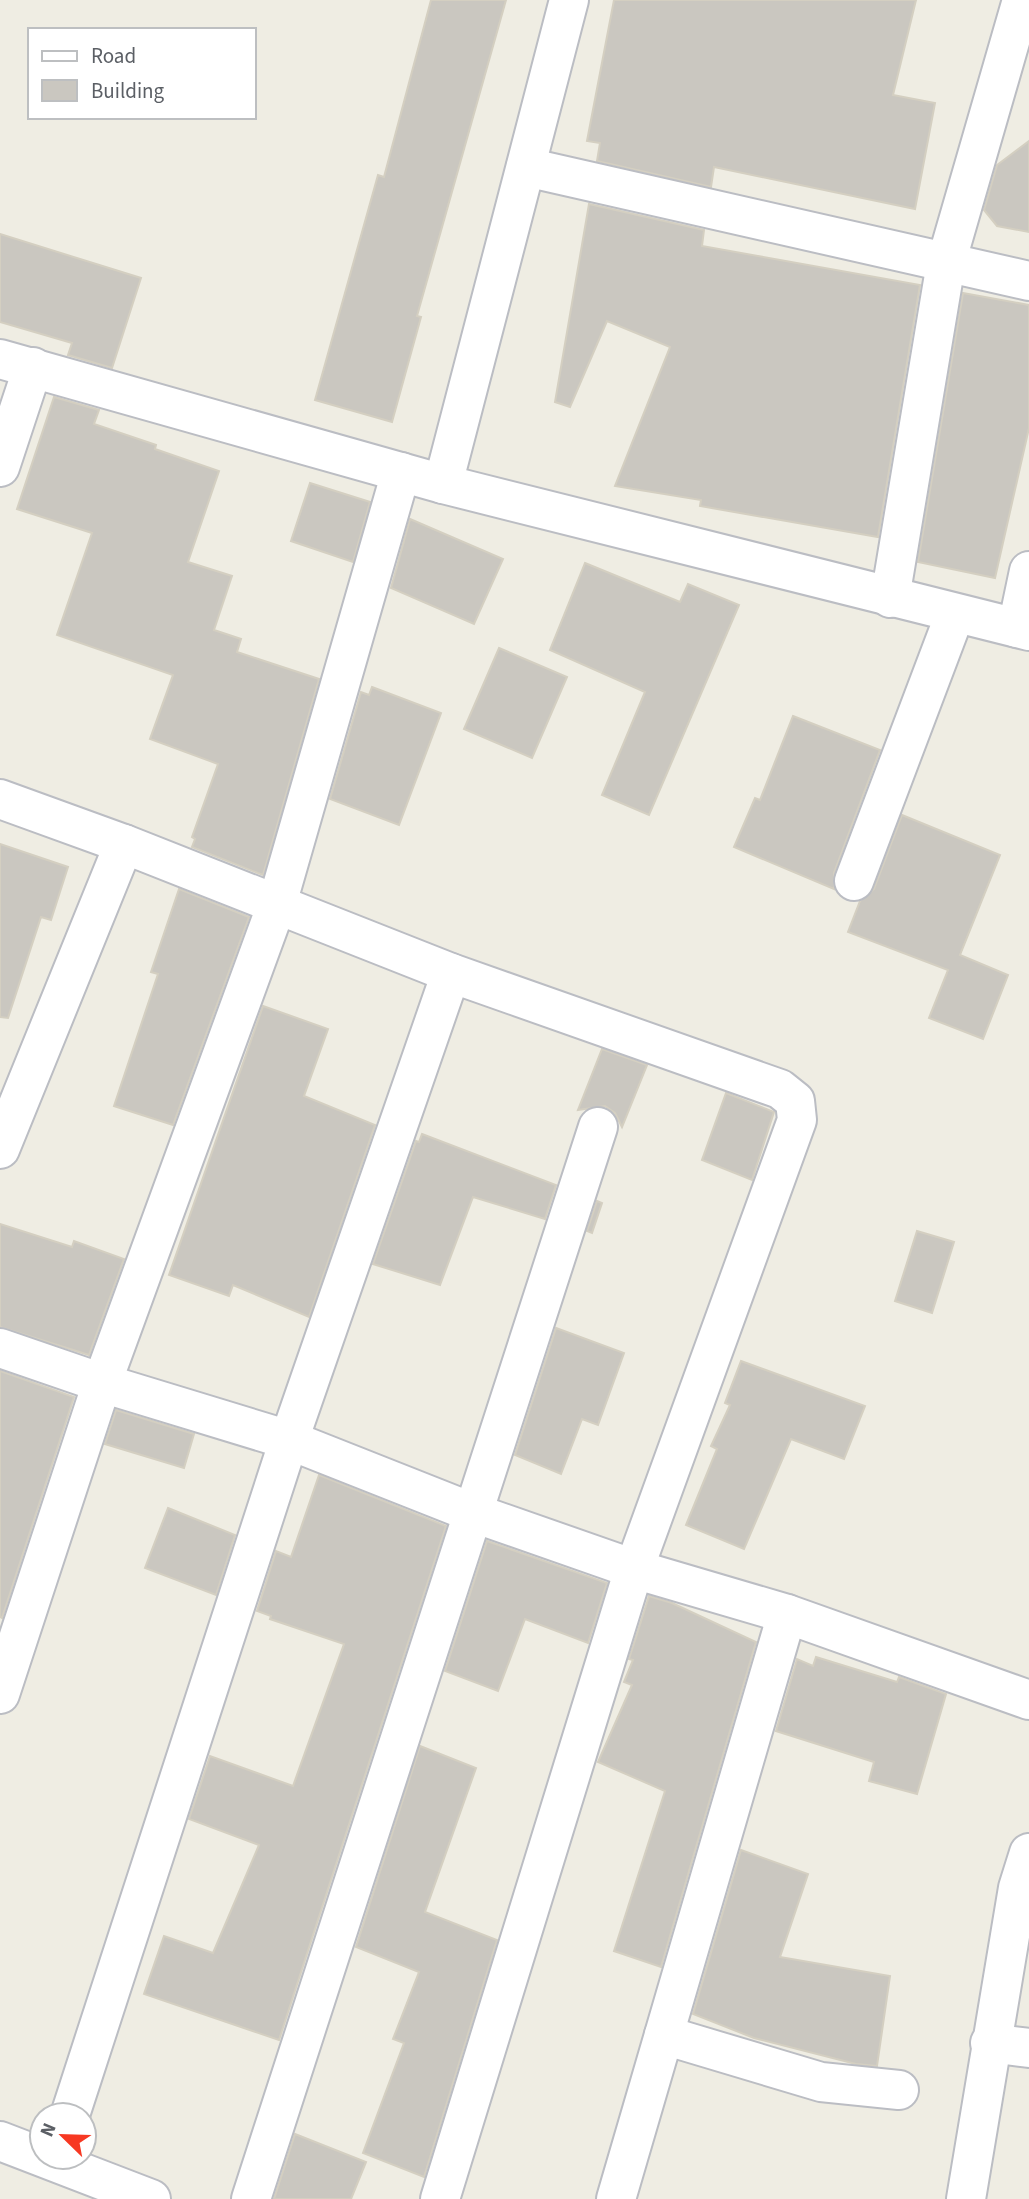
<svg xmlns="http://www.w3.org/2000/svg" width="1029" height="2199" font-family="'Source Sans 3',sans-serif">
  <rect width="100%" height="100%" fill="#efede3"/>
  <g fill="#cac7c0" stroke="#d4cfc1" stroke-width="2">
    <path d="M431,0H506L417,316L421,317L392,422L315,400L378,175L384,177Z"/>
    <path d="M614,0H916L893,95L935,103L915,209L714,167L711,187L597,161L600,143L587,141Z"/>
    <path d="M1029,141V232L997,226L984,210L997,165Z"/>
    <path d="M589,204L704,230L702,246L920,285L878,537L700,506L701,500L615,486L670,347L607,321L570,407L555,402Z"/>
    <path d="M0,234L141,278L112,368L68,355L72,343L0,322Z"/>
    <path d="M963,293L1029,305V428L995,578L918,562Z"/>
    <path d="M54,397L99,410L94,424L156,445L155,449L219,471L188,562L232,576L214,630L241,639L237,652L319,679L263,875L192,847L195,839L192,837L218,764L150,739L173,675L57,635L92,533L17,509Z"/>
    <path d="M310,483L370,502L353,562L291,541Z"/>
    <path d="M410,519L503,559L474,624L391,588Z"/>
    <path d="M585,563L680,602L688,584L739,605L649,815L602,795L645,692L550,650Z"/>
    <path d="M499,648L567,677L532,758L464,729Z"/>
    <path d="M372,687L441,713L399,825L330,799L361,692L369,695Z"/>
    <path d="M793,716L880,750L834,873V889L734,847L755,798L760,800Z"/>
    <path d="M902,815L1000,855L960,955L1008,975L983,1039L929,1018L948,970L848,932L860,901L874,889Z"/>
    <path d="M0,844L68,867L51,920L41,917L8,1018L0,1017Z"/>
    <path d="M179,889L249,917L173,1125L114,1106L158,974L151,972Z"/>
    <path d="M263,1006L328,1029L304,1096L375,1125L309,1317L233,1285L229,1296L169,1275Z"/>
    <path d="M602,1049L647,1065L622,1127L615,1113L605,1106L578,1110Z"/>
    <path d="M726,1093L774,1112L752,1180L702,1160Z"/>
    <path d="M422,1134L556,1185L545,1219L473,1197L440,1285L373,1264L416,1141L419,1142Z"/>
    <path d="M597,1201L602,1203L592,1233L587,1231Z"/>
    <path d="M0,1224L72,1247L74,1241L124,1259L89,1355L0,1327Z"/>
    <path d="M917,1231L954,1242L932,1313L895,1301Z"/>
    <path d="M556,1328L624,1353L598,1425L582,1419L561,1474L515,1455Z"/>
    <path d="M741,1361L865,1406L844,1459L791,1439L744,1549L686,1525L717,1449L711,1446L730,1405L725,1403Z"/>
    <path d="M0,1371L74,1397L2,1618L0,1617Z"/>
    <path d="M116,1410L194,1434L184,1468L105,1444Z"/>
    <path d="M319,1475L446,1526L279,2040L144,1994L164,1936L213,1953L259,1845L189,1819L210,1756L293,1786L344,1644L270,1619L271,1616L257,1611L276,1551L291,1557Z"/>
    <path d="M168,1508L235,1535L216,1595L145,1568Z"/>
    <path d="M487,1541L607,1583L588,1643L525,1619L498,1691L445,1671Z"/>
    <path d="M649,1596L672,1603L756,1642L661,1967L614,1951L665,1791L598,1762L632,1685L624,1682L633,1660L629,1659Z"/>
    <path d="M816,1657L897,1682L899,1677L946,1694L917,1794L869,1781L874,1762L776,1731L797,1659L813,1666Z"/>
    <path d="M420,1746L476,1768L425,1912L497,1940L424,2177L363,2153L404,2043L393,2039L419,1972L356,1947Z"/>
    <path d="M741,1850L808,1874L780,1957L890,1976L877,2066L856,2064L754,2038L693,2014Z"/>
    <path d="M295,2134L366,2162L351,2199H274Z"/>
  </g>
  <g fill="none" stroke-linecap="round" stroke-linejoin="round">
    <g stroke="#bbbdc3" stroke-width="42">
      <g id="minor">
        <path d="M526,167L1029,281"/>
        <path d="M0,359L443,484L1029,631"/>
        <path d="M0,467L33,367"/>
        <path d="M443,484L569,0"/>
        <path d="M890,598L946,263L1022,0"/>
        <path d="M1017,628L1029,571"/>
        <path d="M0,799L124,844L451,973L780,1089L795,1101L797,1120L634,1569L440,2199"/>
        <path d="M854,881L955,614"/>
        <path d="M0,1149L124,844"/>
        <path d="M0,1694L102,1383L277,904L401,472"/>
        <path d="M664,2035L821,2082L899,2090"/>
        <path d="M990,2043L1029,2048"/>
        <path d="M70,2115L289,1440L451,973"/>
        <path d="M0,2141L151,2199"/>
        <path d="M251,2199L598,1127"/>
        <path d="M616,2199L787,1614"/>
        <path d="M966,2199L1018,1888L1029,1853"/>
      </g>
    </g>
    <g stroke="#bbbdc3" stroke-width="42">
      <path id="tertiary" d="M0,1348L102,1383L289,1440L471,1512L634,1569L787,1614L1029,1700"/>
    </g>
    <use href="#minor" stroke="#fff" stroke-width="38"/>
    <use href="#tertiary" stroke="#fff" stroke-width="38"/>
  </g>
  <rect x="28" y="28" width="228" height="91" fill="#ffffff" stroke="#bdbfc1" stroke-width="2"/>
  <rect x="42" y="51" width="35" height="10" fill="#ffffff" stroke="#bdbfc1" stroke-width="2"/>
  <text x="91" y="63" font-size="21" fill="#5b5f65">Road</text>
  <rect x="42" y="80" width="35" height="21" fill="#cac7c0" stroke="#bdbfc1" stroke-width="2"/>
  <text x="91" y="98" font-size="21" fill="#5b5f65">Building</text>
  <g transform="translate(63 2136) rotate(293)"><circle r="33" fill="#ffffff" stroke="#bdbfc1" stroke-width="2"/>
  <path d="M0-5L12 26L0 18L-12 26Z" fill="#f73822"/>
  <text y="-10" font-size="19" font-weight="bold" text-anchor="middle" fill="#5b5f65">N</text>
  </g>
</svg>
